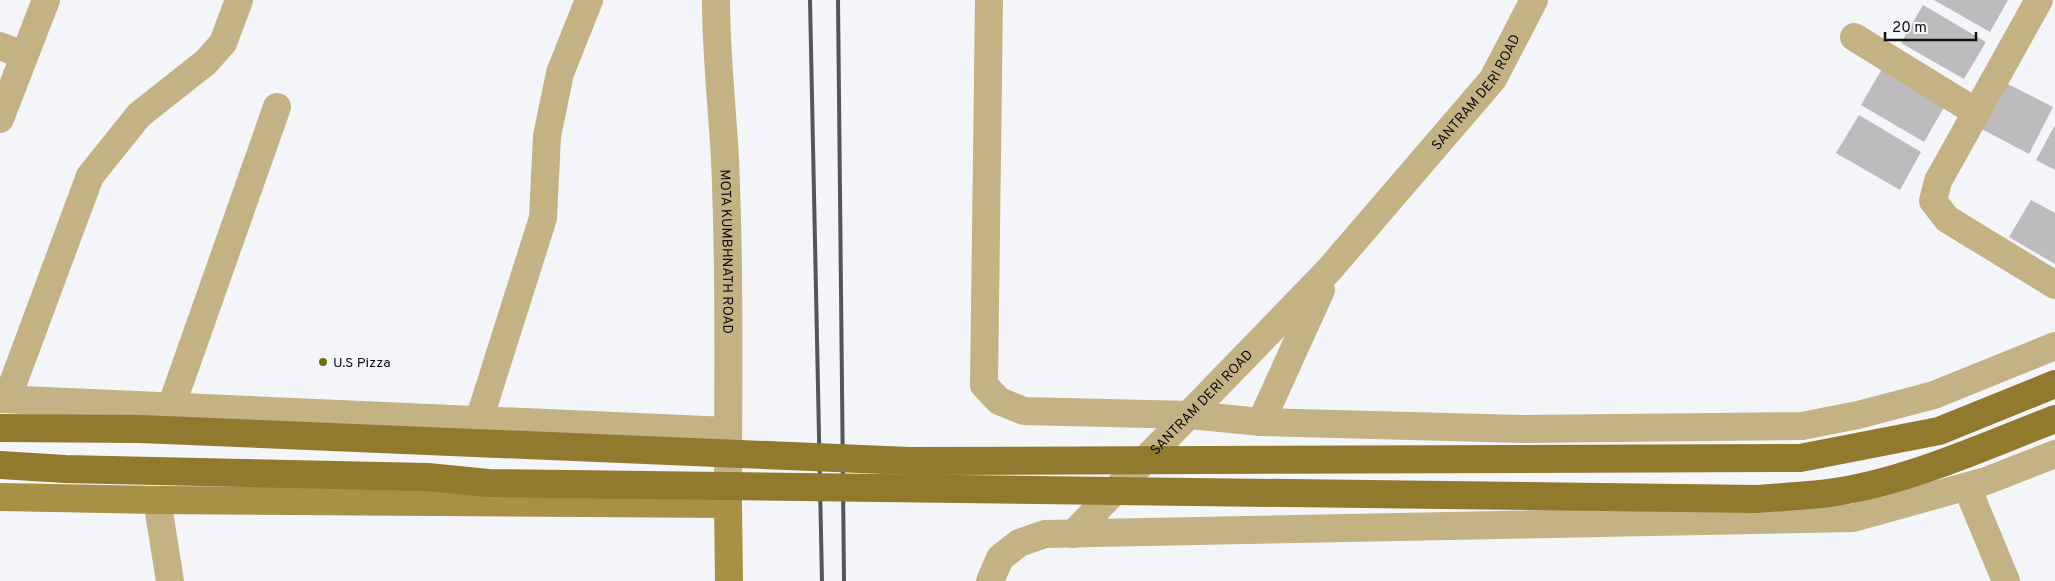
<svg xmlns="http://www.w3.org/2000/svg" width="2055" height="581" font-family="Overpass,sans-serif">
  <rect width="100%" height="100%" fill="#f4f5f8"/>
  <g fill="#bdbbbd">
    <path d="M1934,0H2008L1990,32Z"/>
    <path d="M1923,5L1986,42L1964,79L1901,43Z"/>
    <path d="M1883,67L1946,104L1924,142L1861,105Z"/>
    <path d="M1998,79L2053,107L2029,154L1974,125Z"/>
    <path d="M1859,115L1921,152L1900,190L1836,153Z"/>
    <path d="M2055,125V170L2036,160Z"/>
    <path d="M2031,200L2055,213V264L2009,237Z"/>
  </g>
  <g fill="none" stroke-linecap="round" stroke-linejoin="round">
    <g stroke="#c2b284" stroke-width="28">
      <path id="s1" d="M716,0C716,53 722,106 725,159C730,274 728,389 728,504"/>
      <path d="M989,0L984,385L999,401L1024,411L1190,415L1261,422L1522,429L1802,426L1858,415L1934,395L2055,346"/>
      <path d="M2039,0L1938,181L1933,201L1947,219L2055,285"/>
      <path d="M1854,37L1976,112"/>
      <path d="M0,46L24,55"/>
      <path d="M0,119L46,0"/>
      <path d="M0,399L728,431"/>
      <path d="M7,399L90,176L139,115L206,62L223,43L239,0"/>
      <path d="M171,407L277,107"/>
      <path d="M479,420L543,218L547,136L560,73L589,0"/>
      <path d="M1261,422L1321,290"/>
      <path d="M1967,487L2006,581"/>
      <path d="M157,500L170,581"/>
      <path id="s2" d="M1073,534L1329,270L1493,79L1534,0"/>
    </g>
    <path stroke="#c2b284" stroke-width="28" d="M990,581L1000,558L1019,543L1045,534L1853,518L1986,481L2055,454"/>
    <path stroke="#a99047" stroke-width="28" d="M0,497L157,500L728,504L729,581"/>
    <g stroke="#545557" stroke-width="4">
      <path d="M810,0L822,581"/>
      <path d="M838,0L844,581"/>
    </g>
    <g stroke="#91792e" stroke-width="28">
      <path d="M0,428L140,429L909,461L1800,458L1939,431L2055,384"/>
      <path d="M0,465L65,469L428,477L488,483L1757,499C1781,497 1806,496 1829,493C1907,482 1982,447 2055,419"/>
    </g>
  </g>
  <circle fill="#706d0e" stroke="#f4f5f8" stroke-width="2" cx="323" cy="362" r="5"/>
  <g text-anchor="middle" stroke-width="4" stroke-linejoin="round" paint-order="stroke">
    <g font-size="14" fill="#0e0f10" stroke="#f4f5f8">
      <text dy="5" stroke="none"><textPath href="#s2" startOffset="599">SANTRAM DERI ROAD</textPath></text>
      <text dy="5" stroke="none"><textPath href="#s1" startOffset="252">MOTA KUMBHNATH ROAD</textPath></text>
      <text dy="5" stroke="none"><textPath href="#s2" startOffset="184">SANTRAM DERI ROAD</textPath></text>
    </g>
    <g font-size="14" fill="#0e0f10" stroke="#f4f5f8" text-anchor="start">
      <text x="333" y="367">U.S Pizza</text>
    </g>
  </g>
  <path d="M1885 32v8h91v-8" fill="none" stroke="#0e0f10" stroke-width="2.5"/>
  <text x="1892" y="32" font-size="15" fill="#0e0f10" stroke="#f4f5f8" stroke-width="4" paint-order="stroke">20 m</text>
</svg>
